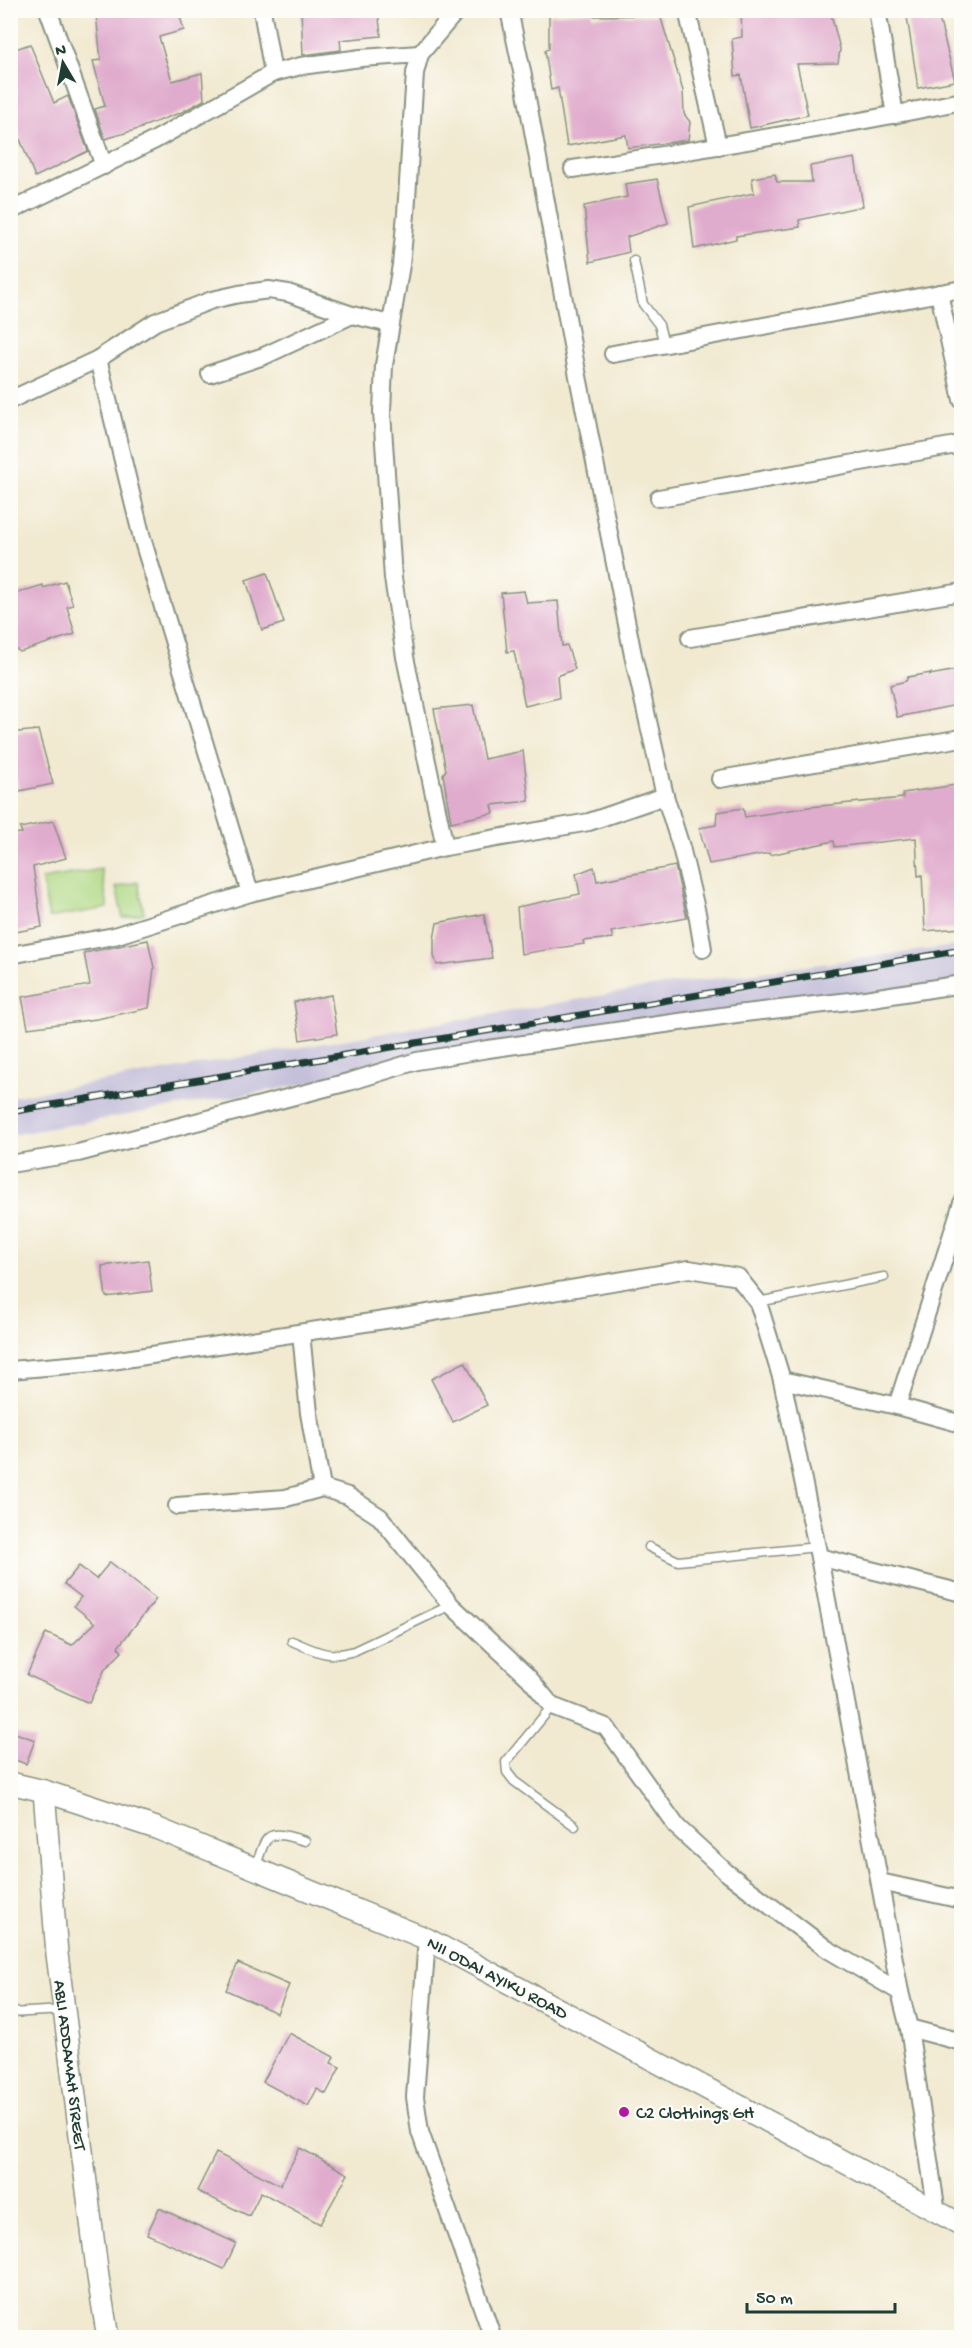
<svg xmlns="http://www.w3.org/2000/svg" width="972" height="2348" font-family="'Gochi Hand',sans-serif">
  <rect width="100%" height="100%" fill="#fdfcf7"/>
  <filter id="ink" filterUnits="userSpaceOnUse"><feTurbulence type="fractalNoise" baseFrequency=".0167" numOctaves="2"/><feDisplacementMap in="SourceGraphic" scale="12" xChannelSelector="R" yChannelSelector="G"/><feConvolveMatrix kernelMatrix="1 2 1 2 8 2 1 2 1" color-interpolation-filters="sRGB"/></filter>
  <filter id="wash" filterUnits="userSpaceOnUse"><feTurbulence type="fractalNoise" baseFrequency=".008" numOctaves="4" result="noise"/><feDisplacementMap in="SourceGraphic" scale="24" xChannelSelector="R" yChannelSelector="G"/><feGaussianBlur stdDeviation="1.35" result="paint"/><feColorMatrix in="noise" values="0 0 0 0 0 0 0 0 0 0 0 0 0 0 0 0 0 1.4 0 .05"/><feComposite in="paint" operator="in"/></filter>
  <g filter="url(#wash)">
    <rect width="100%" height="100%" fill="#f1e9d0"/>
    <path fill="#c5c0da" d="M961,945V983L643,1026L11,1135V1097L651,987Z"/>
    <g fill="#aed883" stroke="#668a5c" stroke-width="1.5">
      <path d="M101,869L108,908L49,918L42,879Z"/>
      <path d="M138,882L144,913L123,918L116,887Z"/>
    </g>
    <g id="blocks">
      <g fill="#e0accd">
        <path d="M125,10H178L184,30L159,37L172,81L202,73L204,100L182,112L142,127V128L105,139L95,109L105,106L93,61L101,60L96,14Z"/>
        <path d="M301,10H378L381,36L340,40L341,50L303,55Z"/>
        <path d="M741,10H830L840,49L838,63L797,64L808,115L750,128L741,75L735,76L732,39L742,37Z"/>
        <path d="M906,10H937L955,81L918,88Z"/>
        <path d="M592,12V16L660,15L683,91L684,114L690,122L688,140L628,148L626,135L567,146L558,88L551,90L545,50L549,49V15Z"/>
        <path d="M30,44L54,103L68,96L88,151L35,177L10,114V51Z"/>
        <path d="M855,158L863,206L799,220L800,227L736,236V239L694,249L689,207L754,193L752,178L775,174L777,182H812L810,166Z"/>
        <path d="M657,179L668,223L627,237L629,252L590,262L584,206L627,197L625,184Z"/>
        <path d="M267,573L284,623L262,630L246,580Z"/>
        <path d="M65,581L73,605L67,607L75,634L20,652L14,648L11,644L15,608L18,607L14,594L43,585V588Z"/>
        <path d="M524,591L527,603L558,601L562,646L567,645L575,669L557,676L559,698L525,706L514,651L507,652L501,593Z"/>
        <path d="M962,669V704L897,717L890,685L906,681L908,677L931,673L930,675Z"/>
        <path d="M473,705L484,759L523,751L529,801L492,805L494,813L451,822L443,774L446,770L434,709Z"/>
        <path d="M38,730L53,784L19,791L10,753V733Z"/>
        <path d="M955,785L962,824V928L925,931L922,875L918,876L916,838L835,847L834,841L770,855L769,853L709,864L699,828L716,825L717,812L743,808L745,817L809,807L903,798V793Z"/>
        <path d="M53,821L66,858L33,867L42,927L10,933V834L22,833L20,828Z"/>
        <path d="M675,866L687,918L611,932L613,938L583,941L584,944L521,954L517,907L580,894L576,874L594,867L597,881Z"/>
        <path d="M484,914L492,958L437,965L434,956V939L437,923Z"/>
        <path d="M148,940L154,968L149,1008L97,1019L28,1028L22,997L90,985L84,953Z"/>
        <path d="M331,995L337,1034L300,1040L294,1002Z"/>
        <path d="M148,1260L152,1291L106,1297L102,1266Z"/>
        <path d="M465,1362L487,1405L453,1422L431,1379Z"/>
        <path d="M110,1562L156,1599L118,1647L122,1652L105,1669L89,1703L27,1675L46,1633L72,1645L95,1623L74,1606L81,1597L64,1584L79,1566L96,1579Z"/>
        <path d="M10,1731L35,1740L26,1764L10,1758Z"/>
        <path d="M238,1963L289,1985L277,2013L226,1990Z"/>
        <path d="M289,2033L334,2057L331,2063L340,2067L326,2094L317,2089L308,2106L263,2082Z"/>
        <path d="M300,2148L348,2174L320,2224L261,2192L249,2216L197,2191L216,2153L280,2185Z"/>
        <path d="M159,2208L236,2243L224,2269L147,2234Z"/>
      </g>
    </g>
  </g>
  <g filter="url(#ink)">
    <use href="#blocks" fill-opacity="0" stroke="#889382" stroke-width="1.5"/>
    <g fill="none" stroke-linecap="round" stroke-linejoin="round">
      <g stroke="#889382" stroke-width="11">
        <g id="service">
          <path d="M634,261L643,304L659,325L664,344"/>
          <path d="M758,1302L884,1277"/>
          <path d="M649,1547L678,1561L817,1547"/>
          <path d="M292,1641C316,1651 327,1659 354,1651L451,1605"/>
          <path d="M552,1706L506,1762L507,1772L514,1781L575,1826"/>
          <path d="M255,1869C267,1832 266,1829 305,1841"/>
          <path d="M10,2013L64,2010"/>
        </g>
      </g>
      <g stroke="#889382" stroke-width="20">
        <g id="minor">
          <path d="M48,10L104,166"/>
          <path d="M262,10L273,73"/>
          <path d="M509,10L523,76L575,361L633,655L665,796L681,847L697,913L703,949"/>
          <path d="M687,10L718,146"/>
          <path d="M877,10L895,115"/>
          <path d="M573,169C703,149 833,128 962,101"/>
          <path d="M10,211L155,140L273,73L301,66L361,58L420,54"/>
          <path d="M939,293L962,400"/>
          <path d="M613,354L962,289"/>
          <path d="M98,359L142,538L250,893"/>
          <path d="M210,374L264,356L352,315"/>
          <path d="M10,400L98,359L155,322L212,300L239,294L269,290L288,293L352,315L390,324"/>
          <path d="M659,498L962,444"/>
          <path d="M690,638L962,592"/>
          <path d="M720,779L962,738"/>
          <path d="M445,847L405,657L393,578L382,412L384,365L401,265L406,214L415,73L420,54L457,10"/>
          <path d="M10,955L114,936L250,893L445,847L589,822L665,796"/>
          <path d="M10,1164L78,1153L352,1081L417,1061L488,1049L736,1014L859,1000L962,984"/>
          <path d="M301,1333L309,1413L322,1488"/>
          <path d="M10,1370L105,1362L398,1318L689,1269L738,1277L758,1302L782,1380L819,1557L900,1992L909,2028L937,2213"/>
          <path d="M782,1380L897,1406L962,1424"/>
          <path d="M897,1406L962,1203"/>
          <path d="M177,1506L286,1498L322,1488L348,1496L380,1517L451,1605L529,1678L552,1706L606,1727L677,1827L726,1872L827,1949L900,1992"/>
          <path d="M819,1557L962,1593"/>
          <path d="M880,1882L962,1900"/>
          <path d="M427,1939L415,2097L420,2132L493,2338"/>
          <path d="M909,2028L962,2042"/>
        </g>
      </g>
      <g stroke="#889382" stroke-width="24">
        <g id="tertiary">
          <path d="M10,1783L44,1791L156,1828L427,1939L962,2225"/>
          <path d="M44,1791L57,1954L98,2277L108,2338"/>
        </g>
      </g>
      <use href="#service" stroke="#fff" stroke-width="8"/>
      <use href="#minor" stroke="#fff" stroke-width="16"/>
      <use href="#tertiary" stroke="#fff" stroke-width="21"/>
      <g stroke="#1f3d34" stroke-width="7">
        <path id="rail" d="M10,1112L962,950"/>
      </g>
      <use href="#rail" stroke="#fdfcf7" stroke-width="4.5" stroke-dasharray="14" stroke-linecap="butt"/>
    </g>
  </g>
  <circle fill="#b5179e" stroke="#fdfcf7" stroke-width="2" cx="624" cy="2112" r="6"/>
  <g text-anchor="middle" stroke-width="4.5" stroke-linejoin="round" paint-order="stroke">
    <g font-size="18" fill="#1f3d34" stroke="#fdfcf7">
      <text transform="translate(498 1977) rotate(28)" y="6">NII ODAI AYIKU ROAD</text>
      <text transform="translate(71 2065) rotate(83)" y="6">ABLI ADDAMAH STREET</text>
    </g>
    <g font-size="18" fill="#1f3d34" stroke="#fdfcf7" text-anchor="start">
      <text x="636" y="2118">C2 Clothings GH</text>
    </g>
  </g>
  <rect width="972" height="2348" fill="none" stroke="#fdfcf7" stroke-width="36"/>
  <g transform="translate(63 63) rotate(350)" stroke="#fdfcf7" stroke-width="4.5" paint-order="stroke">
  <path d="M0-4.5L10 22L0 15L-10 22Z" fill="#1f3d34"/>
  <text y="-9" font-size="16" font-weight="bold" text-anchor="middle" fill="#1f3d34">N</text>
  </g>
  <path d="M747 2303v9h148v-9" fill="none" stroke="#1f3d34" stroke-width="3"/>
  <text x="756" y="2303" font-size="18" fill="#1f3d34" stroke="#fdfcf7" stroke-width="4.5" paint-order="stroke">50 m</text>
</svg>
